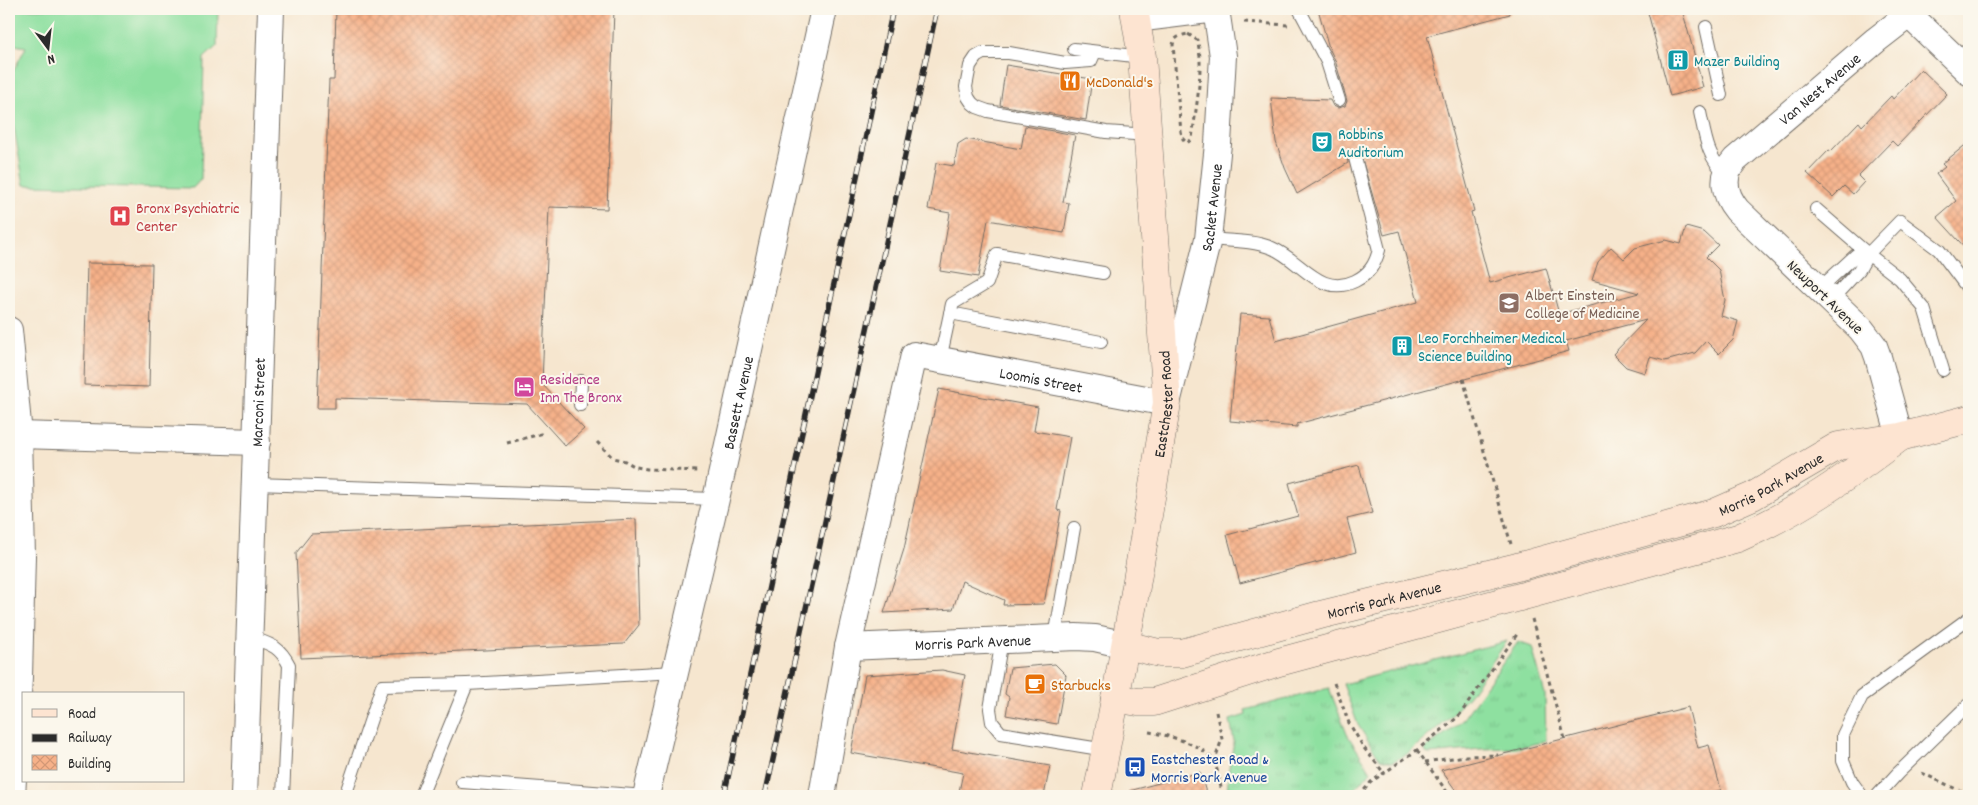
<svg xmlns="http://www.w3.org/2000/svg" width="1978" height="805" font-family="Dekko,sans-serif">
  <defs>
    <pattern id="grass-tufts" width="24" height="20" patternUnits="userSpaceOnUse" patternTransform="scale(1.25)"><rect width="24" height="20" fill="#8ee0a0"/><path d="M3 7l-1-3M5 7V3M7 7l1-3M15 17l-1-3M17 17v-4M19 17l1-3" fill="none" stroke="#7bc08a"/></pattern>
    <pattern id="building-cross-hatch" width="8" height="8" patternUnits="userSpaceOnUse" patternTransform="scale(1.25)"><rect width="8" height="8" fill="#f6b189"/><path d="M0 0l8 8M0 8l8-8" fill="none" stroke="#d39876"/></pattern>
  </defs>
  <rect width="100%" height="100%" fill="#fbf7ec"/>
  <filter id="ink" filterUnits="userSpaceOnUse"><feTurbulence type="fractalNoise" baseFrequency=".02" numOctaves="2"/><feDisplacementMap in="SourceGraphic" scale="10" xChannelSelector="R" yChannelSelector="G"/><feConvolveMatrix kernelMatrix="1 2 1 2 8 2 1 2 1" color-interpolation-filters="sRGB"/></filter>
  <filter id="wash" filterUnits="userSpaceOnUse"><feTurbulence type="fractalNoise" baseFrequency=".0096" numOctaves="4" result="noise"/><feDisplacementMap in="SourceGraphic" scale="20" xChannelSelector="R" yChannelSelector="G"/><feGaussianBlur stdDeviation="1.12" result="paint"/><feColorMatrix in="noise" values="0 0 0 0 0 0 0 0 0 0 0 0 0 0 0 0 0 1.4 0 .05"/><feComposite in="paint" operator="in"/></filter>
  <g filter="url(#wash)">
    <rect width="100%" height="100%" fill="#f6e6cf"/>
    <g fill="url(#grass-tufts)" stroke="#5c8666">
      <path d="M1507,641L1470,694L1451,716L1407,754L1392,762L1380,759L1358,725L1343,684Z"/>
      <path d="M1518,642L1532,647L1545,695L1546,741L1517,748L1480,749L1429,754L1426,753L1425,749L1428,746L1460,723Z"/>
      <path d="M1329,688L1347,734L1371,772L1347,796H1227L1229,768L1234,742L1230,720L1246,715L1245,710Z"/>
    </g>
    <path fill="#8ee0a0" stroke="#5c8666" d="M9,9H218L217,46L204,58L201,179L193,188L24,185L9,99V79L26,47L9,44Z"/>
    <g id="blocks">
      <g fill="url(#building-cross-hatch)">
        <path d="M336,9H614L607,209L549,207L542,384L584,429L565,446L527,404L335,398V408H317L329,80H334Z"/>
        <path d="M1318,9H1509L1510,14L1427,36L1474,211L1471,212L1490,283L1546,268L1559,314L1639,293L1592,280L1598,262L1611,247L1624,259L1635,248L1666,240L1681,244L1686,227L1704,232L1718,245L1706,257L1719,270L1725,300L1721,316L1738,321L1733,340L1719,354L1706,341L1695,353L1665,361L1650,357L1645,373L1626,367L1613,354L1646,320L1566,341L1569,351L1297,424V427L1230,421L1240,314L1269,316L1276,341L1418,302L1399,231L1384,235L1360,152L1353,150L1350,152L1347,156L1348,163L1297,194L1285,168L1276,142L1271,98L1330,100L1333,106L1338,108L1345,106L1347,101L1335,60L1329,48Z"/>
        <path d="M1647,9H1682L1703,87L1670,96Z"/>
        <path d="M1006,65L1092,79L1086,120L1000,105Z"/>
        <path d="M1921,69L1947,94L1897,146L1892,141L1858,176L1864,182L1853,194L1844,186L1833,197L1807,173L1829,150L1831,151L1859,122L1862,126L1891,96L1893,99Z"/>
        <path d="M1025,126L1075,135L1063,202L1069,203L1064,233L988,220L978,277L940,271L950,213L928,209L936,163L954,166L958,144L966,139L1021,149Z"/>
        <path d="M1969,142V252L1937,217L1956,201L1936,174L1945,167L1942,164Z"/>
        <path d="M87,263L152,264L149,387L84,385Z"/>
        <path d="M939,389L1038,407L1034,431L1070,437L1057,510L1061,511L1044,604L1003,605L1004,600L962,581L953,609L884,613L904,549Z"/>
        <path d="M1359,465L1372,513L1347,519L1356,552L1240,583L1227,535L1298,516L1289,483Z"/>
        <path d="M636,519L639,625L624,644L301,658L296,553L311,534Z"/>
        <path d="M1055,664L1066,675L1057,724L1006,715L1009,697L1005,694L1010,668Z"/>
        <path d="M942,670L965,675L952,749L1050,766L1044,796H958L963,773L851,753L865,675Z"/>
        <path d="M1688,707L1698,748L1709,745L1721,790L1697,796H1460L1441,770Z"/>
        <path d="M1200,772L1207,796H1130L1129,791Z"/>
      </g>
    </g>
  </g>
  <g filter="url(#ink)">
    <use href="#blocks" fill-opacity="0" stroke="#726c64" stroke-width="1"/>
    <g fill="none" stroke-linecap="round" stroke-linejoin="round">
      <g stroke="#726c64" stroke-width="14">
        <g id="lane">
          <path d="M1299,9L1327,62L1339,100"/>
          <path d="M1706,27L1721,95"/>
          <path d="M1074,49L1142,57"/>
          <path d="M1095,52L1091,61L1065,63L1009,53H983L976,57L970,66L966,87L968,97L972,103L977,107L988,111L1106,132L1148,135"/>
          <path d="M1700,112C1705,135 1707,158 1726,174"/>
          <path d="M1816,209L1868,254L1900,221L1939,250L1969,290"/>
          <path d="M1208,239C1228,241 1253,240 1272,248C1301,260 1320,298 1355,281C1369,274 1375,265 1379,250L1355,158"/>
          <path d="M1868,254L1900,279L1924,308L1943,370"/>
          <path d="M1819,289L1856,255L1868,254L1859,270L1831,300"/>
          <path d="M950,313L1101,342"/>
          <path d="M940,360L952,304L987,283L997,254L1103,273"/>
          <path d="M580,405L581,381"/>
          <path d="M255,484L716,499"/>
          <path d="M250,637C269,644 279,645 289,665L283,796"/>
          <path d="M1055,637L1074,528"/>
          <path d="M1002,640L990,709L992,722L1001,733L1106,750"/>
          <path d="M462,782L646,796"/>
          <path d="M345,796L382,686L467,684"/>
          <path d="M421,796L467,684L675,672"/>
          <path d="M1862,796L1852,782L1843,761V735L1862,696L1969,618"/>
          <path d="M1877,796L1898,773L1969,704"/>
        </g>
      </g>
      <g stroke="#726c64" stroke-width="28">
        <g id="street">
          <path d="M1903,9L1969,72"/>
          <path d="M1136,19L1216,9"/>
          <path d="M9,330L19,435L22,556L19,677L12,796"/>
          <path d="M19,435L257,442"/>
          <path id="s1" d="M1900,437L1878,357L1874,346L1861,329L1737,210C1724,194 1720,176 1735,160L1876,40L1916,9"/>
          <path id="s2" d="M848,647L1076,637L1095,638L1126,645"/>
          <path id="s3" d="M244,796L271,9"/>
          <path id="s4" d="M646,796L716,499L824,9"/>
          <path id="s5" d="M822,796L848,647L914,355L1167,403L1208,239L1218,144L1223,56L1216,9"/>
        </g>
      </g>
      <g stroke="#726c64" stroke-width="29">
        <g id="secondary">
          <path id="s6" d="M1126,645L1159,653H1182L1320,615L1517,567L1714,513L1753,496L1838,446L1900,437L1969,419"/>
          <path d="M1115,698L1138,702H1154L1279,662L1738,538C1796,513 1849,476 1899,438"/>
          <path id="s7" d="M1097,796L1134,598L1167,403L1142,57L1134,9"/>
        </g>
      </g>
      <g stroke="#726c64" stroke-width="3" stroke-dasharray="4 4" stroke-linecap="butt">
        <path d="M1244,22L1288,25"/>
        <path d="M1188,34L1197,40C1205,64 1195,113 1192,139L1187,143L1183,139L1181,132L1173,45C1174,37 1181,35 1188,34Z"/>
        <path d="M1463,379L1511,544"/>
        <path d="M597,442L613,458L625,461L636,467L647,469L698,471"/>
        <path d="M507,443L544,433"/>
        <path d="M1532,619L1565,739"/>
        <path d="M1334,683L1349,723L1364,748L1384,773"/>
        <path d="M1149,732C1167,735 1204,744 1214,762C1219,772 1220,786 1223,796"/>
        <path d="M1417,750L1450,796"/>
        <path d="M1214,762L1222,739L1216,712"/>
        <path d="M1425,762L1466,756L1498,755"/>
        <path d="M1922,773L1969,795"/>
        <path d="M1359,796L1371,782L1417,750L1458,717L1518,633"/>
      </g>
      <use href="#lane" stroke="#fff" stroke-width="12"/>
      <use href="#street" stroke="#fff" stroke-width="26"/>
      <use href="#secondary" stroke="#fde4d1" stroke-width="28"/>
      <g stroke="#2b2b2b" stroke-width="5.5">
        <g id="rail">
          <path d="M724,796L893,9"/>
          <path d="M765,796L937,9"/>
        </g>
      </g>
      <use href="#rail" stroke="#fbf7ec" stroke-width="4" stroke-dasharray="11" stroke-linecap="butt"/>
    </g>
  </g>
  <defs>
    <g id="building-square" transform="scale(1.125)"><rect x="-9" y="-9" width="18" height="18" rx="4" fill="#0f9aa8" stroke="#fbf7ec"/><path d="M-4-6H4V6H1V3H-1V6H-4ZM-2.5-4.3h1.7v1.8h-1.7ZM.8-4.3h1.7v1.8H.8ZM-2.5-1h1.7V.8h-1.7ZM.8-1h1.7V.8H.8Z" fill="#fff"/></g>
    <g id="restaurant-square" transform="scale(1.125)"><rect x="-9" y="-9" width="18" height="18" rx="4" fill="#e8710a" stroke="#fbf7ec"/><path d="M-5-6h1v4h1v-4h1v4h1v-4h1v5L-1.5 .5V6h-2V.5L-5-1ZM5-6V6H3V1.5H1.5Q1.5-4 5-6Z" fill="#fff"/></g>
    <g id="theatre-square" transform="scale(1.125)"><rect x="-9" y="-9" width="18" height="18" rx="4" fill="#0f9aa8" stroke="#fbf7ec"/><path d="M-5-5.5Q0-4 5-5.5V0Q5 5 0 6Q-5 5-5 0ZM-3.3-2.5H-1v1.5H-3.3ZM1-2.5H3.3v1.5H1ZM-2.8 1Q0 5.5 2.8 1Z" fill="#fff"/></g>
    <g id="hospital-square" transform="scale(1.125)"><rect x="-9" y="-9" width="18" height="18" rx="4" fill="#e0444e" stroke="#fbf7ec"/><path d="M-5-5h3v3.5h4V-5h3V5h-3V1.5h-4V5h-3Z" fill="#fff"/></g>
    <g id="university-square" transform="scale(1.125)"><rect x="-9" y="-9" width="18" height="18" rx="4" fill="#8d6e63" stroke="#fbf7ec"/><path d="M0-5L7-2L0 1L-7-2ZM-4 1L0 2.5L4 1V4Q0 6-4 4Z" fill="#fff"/></g>
    <g id="hotel-square" transform="scale(1.125)"><rect x="-9" y="-9" width="18" height="18" rx="4" fill="#d1479c" stroke="#fbf7ec"/><path d="M-6-4.5h1.5V1H6V5H4.5V3h-9V5H-6ZM-4 0a1.8 1.8 0 1 1 3.6 0ZM.5 0V-2.5h3Q6-2.5 6 0Z" fill="#fff"/></g>
    <g id="cafe-square" transform="scale(1.125)"><rect x="-9" y="-9" width="18" height="18" rx="4" fill="#e8710a" stroke="#fbf7ec"/><path d="M-5.5-4.5H6V0H3Q3 3.5 0 3.5H-2.5Q-5.5 3.5-5.5 0ZM3-3.2v2h1.7v-2ZM-6 4.5H4V6H-6Z" fill="#fff"/></g>
    <g id="bus-square" transform="scale(1.125)"><rect x="-9" y="-9" width="18" height="18" rx="4" fill="#1a4fb4" stroke="#fbf7ec"/><path d="M-5-6H5V4H4V6H2V4H-2V6H-4V4H-5ZM-3.5-4V0h7V-4ZM-3.5 1.2v1.5H-2V1.2ZM2 1.2v1.5H3.5V1.2Z" fill="#fff"/></g>
  </defs>
  <g fill-rule="evenodd">
    <use href="#building-square" x="1678" y="60"/>
    <use href="#restaurant-square" x="1070" y="81"/>
    <use href="#theatre-square" x="1322" y="142"/>
    <use href="#hospital-square" x="120" y="216"/>
    <use href="#university-square" x="1509" y="303"/>
    <use href="#building-square" x="1402" y="346"/>
    <use href="#hotel-square" x="524" y="387"/>
    <use href="#cafe-square" x="1035" y="684"/>
    <use href="#bus-square" x="1135" y="767"/>
  </g>
  <g text-anchor="middle" stroke-width="4" stroke-linejoin="round" paint-order="stroke">
    <g font-size="16" fill="#0d838f" stroke="#fbf7ec" text-anchor="start">
      <text x="1694" y="66">Mazer Building</text>
      <text x="1338" y="139">Robbins<tspan x="1338" dy="18">Auditorium</tspan></text>
      <text x="1418" y="343">Leo Forchheimer Medical<tspan x="1418" dy="18">Science Building</tspan></text>
    </g>
    <g font-size="16" fill="#c56008" stroke="#fbf7ec" text-anchor="start">
      <text x="1086" y="87">McDonald's</text>
      <text x="1051" y="690">Starbucks</text>
    </g>
    <g font-size="16" fill="#2b2b2b" stroke="#fbf7ec">
      <text dy="6" stroke="none"><textPath href="#s1" startOffset="454">Van Nest Avenue</textPath></text>
      <text dy="6" stroke="none"><textPath href="#s5" startOffset="909">Sacket Avenue</textPath></text>
      <text transform="translate(1826 296) rotate(44)" y="6">Newport Avenue</text>
      <text dy="6" stroke="none"><textPath href="#s5" startOffset="580">Loomis Street</textPath></text>
      <text dy="6" stroke="none"><textPath href="#s3" startOffset="394">Marconi Street</textPath></text>
      <text dy="6" stroke="none"><textPath href="#s4" startOffset="404">Bassett Avenue</textPath></text>
      <text dy="6" stroke="none"><textPath href="#s7" startOffset="398">Eastchester Road</textPath></text>
      <text dy="6" stroke="none"><textPath href="#s6" startOffset="671">Morris Park Avenue</textPath></text>
      <text dy="6" stroke="none"><textPath href="#s6" startOffset="266">Morris Park Avenue</textPath></text>
      <text dy="6" stroke="none"><textPath href="#s2" startOffset="125">Morris Park Avenue</textPath></text>
    </g>
    <g font-size="16" fill="#be3a42" stroke="#fbf7ec" text-anchor="start">
      <text x="136" y="213">Bronx Psychiatric<tspan x="136" dy="18">Center</tspan></text>
    </g>
    <g font-size="16" fill="#785e54" stroke="#fbf7ec" text-anchor="start">
      <text x="1525" y="300">Albert Einstein<tspan x="1525" dy="18">College of Medicine</tspan></text>
    </g>
    <g font-size="16" fill="#b23c85" stroke="#fbf7ec" text-anchor="start">
      <text x="540" y="384">Residence<tspan x="540" dy="18">Inn The Bronx</tspan></text>
    </g>
    <g font-size="16" fill="#164399" stroke="#fbf7ec" text-anchor="start">
      <text x="1151" y="764">Eastchester Road &amp;<tspan x="1151" dy="18">Morris Park Avenue</tspan></text>
    </g>
  </g>
  <rect width="1978" height="805" fill="none" stroke="#fbf7ec" stroke-width="30"/>
  <rect x="22" y="692" width="162" height="90" fill="#fbf7ec" stroke="#a8a59f"/>
  <rect x="32" y="709" width="25" height="8" fill="#fde4d1" stroke="#a8a59f"/>
  <text x="68" y="718" font-size="15" fill="#2b2b2b">Road</text>
  <rect x="32" y="734" width="25" height="8" fill="#2b2b2b" stroke="#a8a59f"/>
  <text x="68" y="742" font-size="15" fill="#2b2b2b">Railway</text>
  <rect x="32" y="755" width="25" height="15" fill="url(#building-cross-hatch)" stroke="#a8a59f"/>
  <text x="68" y="768" font-size="15" fill="#2b2b2b">Building</text>
  <g transform="translate(48 48) rotate(165)" stroke="#fbf7ec" stroke-width="4" paint-order="stroke">
  <path d="M0-4L9 19L0 12L-9 19Z" fill="#2b2b2b"/>
  <text y="-8" font-size="14" font-weight="bold" text-anchor="middle" fill="#2b2b2b">N</text>
  </g>
</svg>
